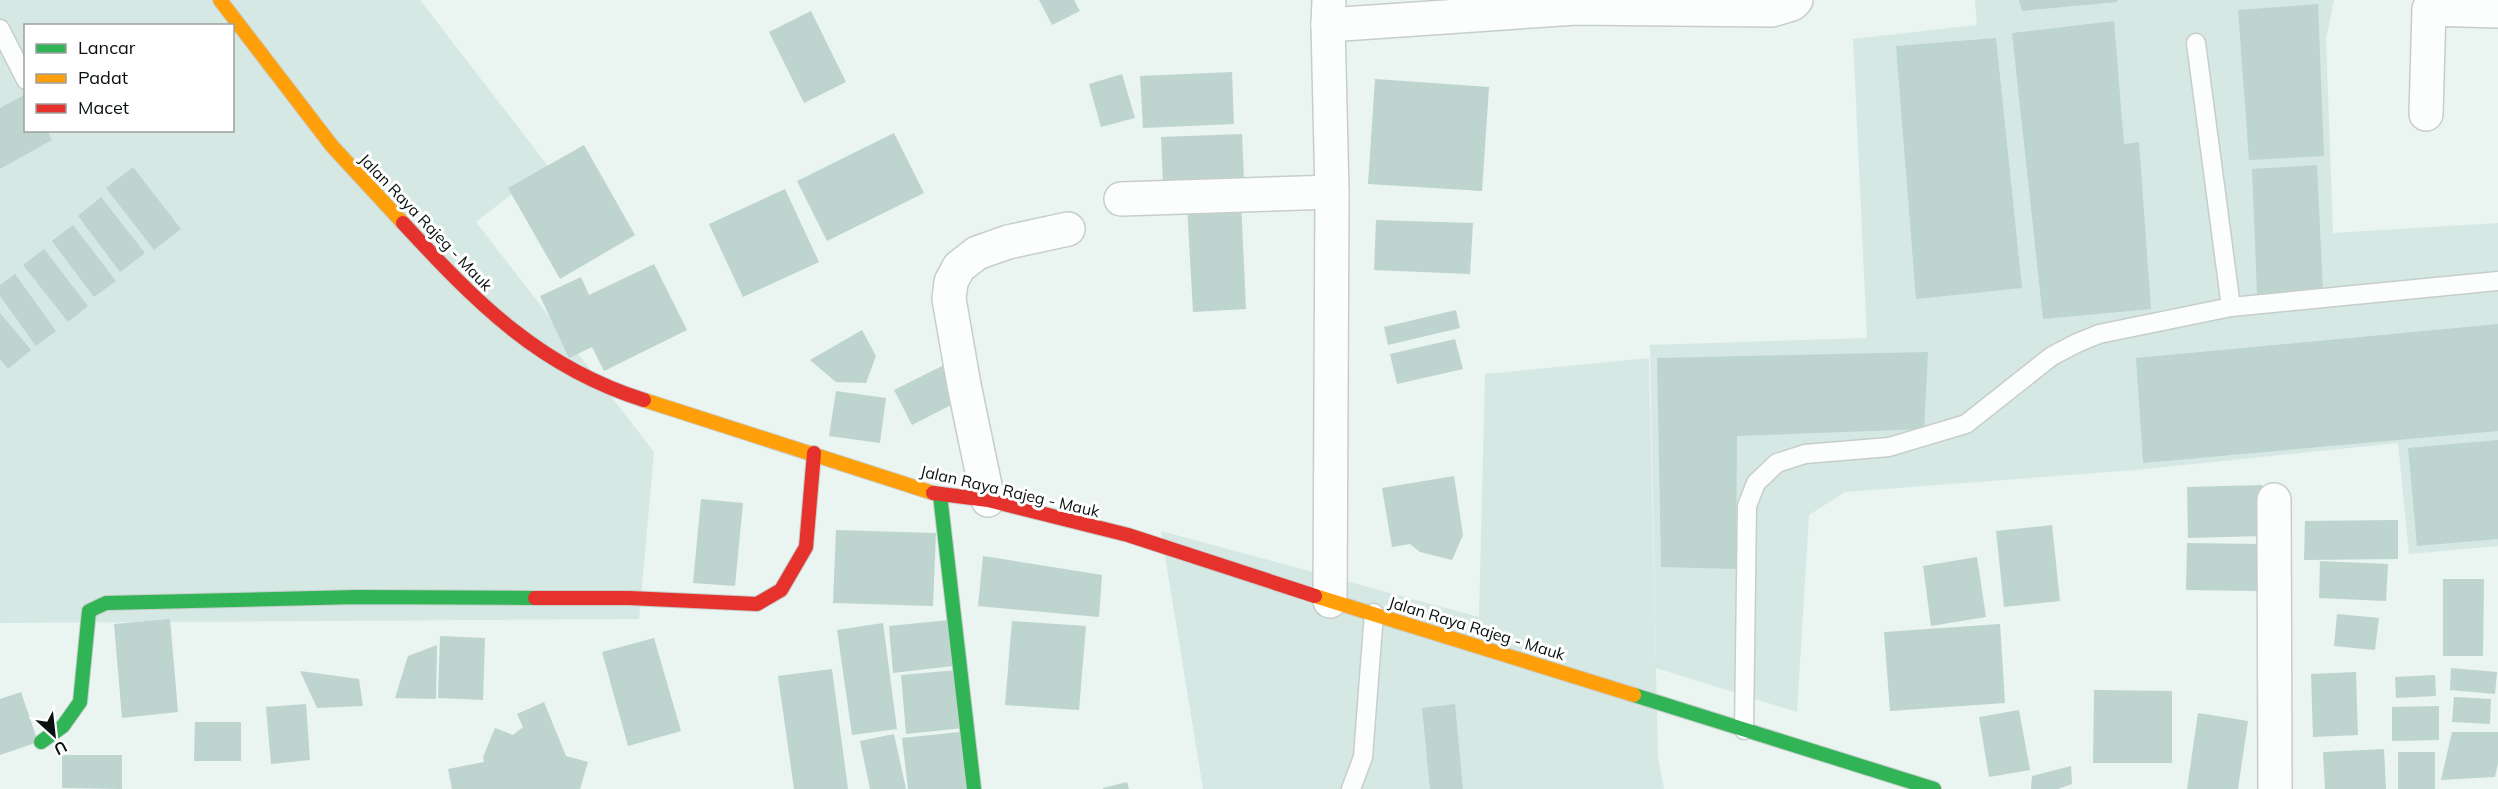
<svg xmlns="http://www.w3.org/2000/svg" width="2498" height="789" font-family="Mulish,sans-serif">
  <rect width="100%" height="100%" fill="#eaf4f1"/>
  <g fill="#d6e8e4" fill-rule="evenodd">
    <path d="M0,0H420L548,166L476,222L654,452L639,619L0,623ZM26,26H232V130H26Z"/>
    <path d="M1975,0H2334L2326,39L2333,233L2498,223V546L2409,554L2398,443L2136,470L1845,492L1809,515L1797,712L1656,668L1650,345L1867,338L1853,39L1977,25Z"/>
    <path d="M1649,358L1658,758L1664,789H1203L1161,531L1479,617L1485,374Z"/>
  </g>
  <g fill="#bed4cf">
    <path d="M1039,0H1074L1080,11L1052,25Z"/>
    <path d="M2019,0H2117V2L2022,11Z"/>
    <path d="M2318,4L2324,156L2249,160L2238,10Z"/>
    <path d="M811,11L846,82L804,103L769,32Z"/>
    <path d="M2114,21L2124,144L2139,142L2151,309L2043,319L2012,33Z"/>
    <path d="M1996,38L2022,288L1916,299L1896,46Z"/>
    <path d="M1232,72L1234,124L1143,128L1140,76Z"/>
    <path d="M1122,74L1135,118L1101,127L1089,84Z"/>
    <path d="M1375,79L1489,87L1482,191L1368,184Z"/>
    <path d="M26,94V130H47L52,140L0,169V108Z"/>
    <path d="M894,133L924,193L827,241L797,181Z"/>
    <path d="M1242,134L1244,181L1163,183L1161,137Z"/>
    <path d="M584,145L635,235L560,279L508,188Z"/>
    <path d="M2317,165L2323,291L2257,296L2252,169Z"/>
    <path d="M133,167L181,229L154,250L106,188Z"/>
    <path d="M785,189L819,262L743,297L709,224Z"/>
    <path d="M101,197L145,253L120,272L78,216Z"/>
    <path d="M1241,201L1246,309L1193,312L1187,204Z"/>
    <path d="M1376,220L1473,223L1470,274L1374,270Z"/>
    <path d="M73,225L116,281L94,297L52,241Z"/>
    <path d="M44,249L88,306L68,322L23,265Z"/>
    <path d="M654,264L687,330L604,371L592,347L569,358L540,296L581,277L589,295Z"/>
    <path d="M15,274L56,331L36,346L0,296V285Z"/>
    <path d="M1456,310L1460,328L1388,345L1384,327Z"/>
    <path d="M0,313L31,350L8,369L0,359Z"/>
    <path d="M2498,324V431L2143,463L2136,358Z"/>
    <path d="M862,330L876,356L866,383L836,382L810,360Z"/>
    <path d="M1455,339L1463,369L1397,384L1390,354Z"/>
    <path d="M1928,352L1924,429L1737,436L1736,569L1661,567L1657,358Z"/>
    <path d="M944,365L961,400L912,425L894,390Z"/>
    <path d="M836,391L886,398L880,443L829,436Z"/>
    <path d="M2498,440V539L2417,546L2408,448Z"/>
    <path d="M1454,476L1463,535L1452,560L1420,552L1410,544L1392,547L1382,488Z"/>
    <path d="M2262,485L2263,536L2188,538L2187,487Z"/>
    <path d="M701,499L743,503L735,586L693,583Z"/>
    <path d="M2398,520V559L2304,560L2305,521Z"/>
    <path d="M2052,525L2060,601L2004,607L1996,531Z"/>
    <path d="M836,530L936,533L933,606L833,603Z"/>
    <path d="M2187,543L2259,544L2257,591L2186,590Z"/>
    <path d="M983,556L1102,575L1099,617L978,606Z"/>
    <path d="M1977,557L1986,617L1931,626L1923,566Z"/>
    <path d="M2320,561L2388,564L2386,601L2319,598Z"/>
    <path d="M2443,579H2484L2483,656H2443Z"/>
    <path d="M2337,614L2379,618L2375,650L2334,646Z"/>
    <path d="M170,619L178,712L122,718L114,624Z"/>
    <path d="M949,620L953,666L893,673L889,626Z"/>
    <path d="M1012,621L1086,626L1079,710L1005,705Z"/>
    <path d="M883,623L897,729L852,735L837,630Z"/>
    <path d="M2000,624L2005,703L1890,711L1884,632Z"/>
    <path d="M440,636L485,638L483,700L438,698Z"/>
    <path d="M654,638L681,731L628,746L602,652Z"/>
    <path d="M437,645L436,699L395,698L408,656Z"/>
    <path d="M2451,668L2497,672L2495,694L2450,690Z"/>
    <path d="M832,669L848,789H794L778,676Z"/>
    <path d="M957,670L963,728L906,734L901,675Z"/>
    <path d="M300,671L359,679L363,706L317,708Z"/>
    <path d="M2356,672L2358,735L2313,737L2311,674Z"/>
    <path d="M2435,675L2436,696L2396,698L2395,677Z"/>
    <path d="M2094,690L2172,691V763H2093Z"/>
    <path d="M21,692L38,742L0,755V699Z"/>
    <path d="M2454,697L2491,699L2490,724L2452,722Z"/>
    <path d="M544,702L566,756L588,762L580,789H452L448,769L484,762L483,757L495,728L513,735L523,727L517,714Z"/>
    <path d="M306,704L310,760L271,764L266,707Z"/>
    <path d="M1455,704L1463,789H1430L1422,708Z"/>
    <path d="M2439,706V740L2392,741V707Z"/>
    <path d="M2019,710L2030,770L1989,777L1979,717Z"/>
    <path d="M2198,713L2248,721L2238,789H2187Z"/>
    <path d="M195,722H241V761H194Z"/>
    <path d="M960,732L967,789H908L902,738Z"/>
    <path d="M2452,732H2498V763L2495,777L2441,780Z"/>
    <path d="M894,734L906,789H870L860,741Z"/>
    <path d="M2384,749L2386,789H2325L2323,752Z"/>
    <rect x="2398" y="752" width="37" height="37"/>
    <path d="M62,755H122V789L62,788Z"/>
    <path d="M2071,766L2072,784L2058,789H2031L2032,776Z"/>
    <path d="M1127,782L1129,789H1103V788Z"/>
  </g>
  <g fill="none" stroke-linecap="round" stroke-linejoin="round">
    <g stroke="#c6cecb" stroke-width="21">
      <g id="lane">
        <path d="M0,29L26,80"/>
        <path d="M2196,43L2231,307L2498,281"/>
        <path d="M1744,730L1747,506L1756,483L1777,463L1805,454L1889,447L1966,424L2052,356L2077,343L2099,334L2231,307"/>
        <path d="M1351,789L1363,757L1374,613"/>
      </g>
    </g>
    <g stroke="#c6cecb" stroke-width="36">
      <g id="street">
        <path d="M1329,0L1328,25L1332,192L1330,601"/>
        <path d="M1328,25L1576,8L1772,10L1792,4L1796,0"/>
        <path d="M2426,114L2429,9L2498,11"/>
        <path d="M1121,199L1332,192"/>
        <path d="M988,500L964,385L949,299L951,282L959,267L977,253L1008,242L1068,229"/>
        <path d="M2274,500L2275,789"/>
      </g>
    </g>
    <g stroke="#c6cecb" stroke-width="16">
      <g id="fast">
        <path d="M940,495L974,789"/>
        <path d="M1634,695L1934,789"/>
        <path d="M41,742L63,726L80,702L89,611L106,603L358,597L535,598"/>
      </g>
    </g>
    <g stroke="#c6cecb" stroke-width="16">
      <g id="slow">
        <path d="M220,0L332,146L403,223"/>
        <path d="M644,400L933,493"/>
        <path d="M1315,596L1634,695"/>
      </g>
    </g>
    <g stroke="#c6cecb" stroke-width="16">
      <g id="jam">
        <path d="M403,223C476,302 539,367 644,400"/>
        <path d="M933,493L988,500L1128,535L1315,596"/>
        <path d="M535,598H629L757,604L781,590L806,547L814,453"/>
      </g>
    </g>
    <use href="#lane" stroke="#fcfdfd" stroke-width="18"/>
    <use href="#street" stroke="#fcfdfd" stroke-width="33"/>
    <use href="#fast" stroke="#30b455" stroke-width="14"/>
    <use href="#slow" stroke="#ff9f0a" stroke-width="14"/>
    <use href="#jam" stroke="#e5322d" stroke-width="14"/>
  </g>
  <g text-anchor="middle" stroke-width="6" stroke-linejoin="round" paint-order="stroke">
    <g font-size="16" fill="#0a100f" stroke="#fff">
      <text transform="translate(426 222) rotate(46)" y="6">Jalan Raya Rajeg - Mauk</text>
      <text transform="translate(1010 491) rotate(13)" y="6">Jalan Raya Rajeg - Mauk</text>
      <text transform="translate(1477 628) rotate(17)" y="6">Jalan Raya Rajeg - Mauk</text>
    </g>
  </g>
  <rect x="24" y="24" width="210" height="108" fill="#ffffff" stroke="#9d9f9f" stroke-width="1.5"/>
  <rect x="36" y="44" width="30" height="9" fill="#30b455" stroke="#9d9f9f" stroke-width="1.5"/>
  <text x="78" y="54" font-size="18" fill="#0a100f">Lancar</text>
  <rect x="36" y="74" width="30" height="9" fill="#ff9f0a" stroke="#9d9f9f" stroke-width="1.5"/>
  <text x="78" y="84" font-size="18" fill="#0a100f">Padat</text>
  <rect x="36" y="104" width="30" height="9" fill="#e5322d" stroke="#9d9f9f" stroke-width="1.5"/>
  <text x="78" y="114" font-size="18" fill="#0a100f">Macet</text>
  <g transform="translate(54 735) rotate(153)" stroke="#ffffff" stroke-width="4.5" paint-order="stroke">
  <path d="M0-4.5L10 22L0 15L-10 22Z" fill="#0a100f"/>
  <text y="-9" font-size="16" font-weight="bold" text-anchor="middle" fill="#0a100f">U</text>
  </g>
</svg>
